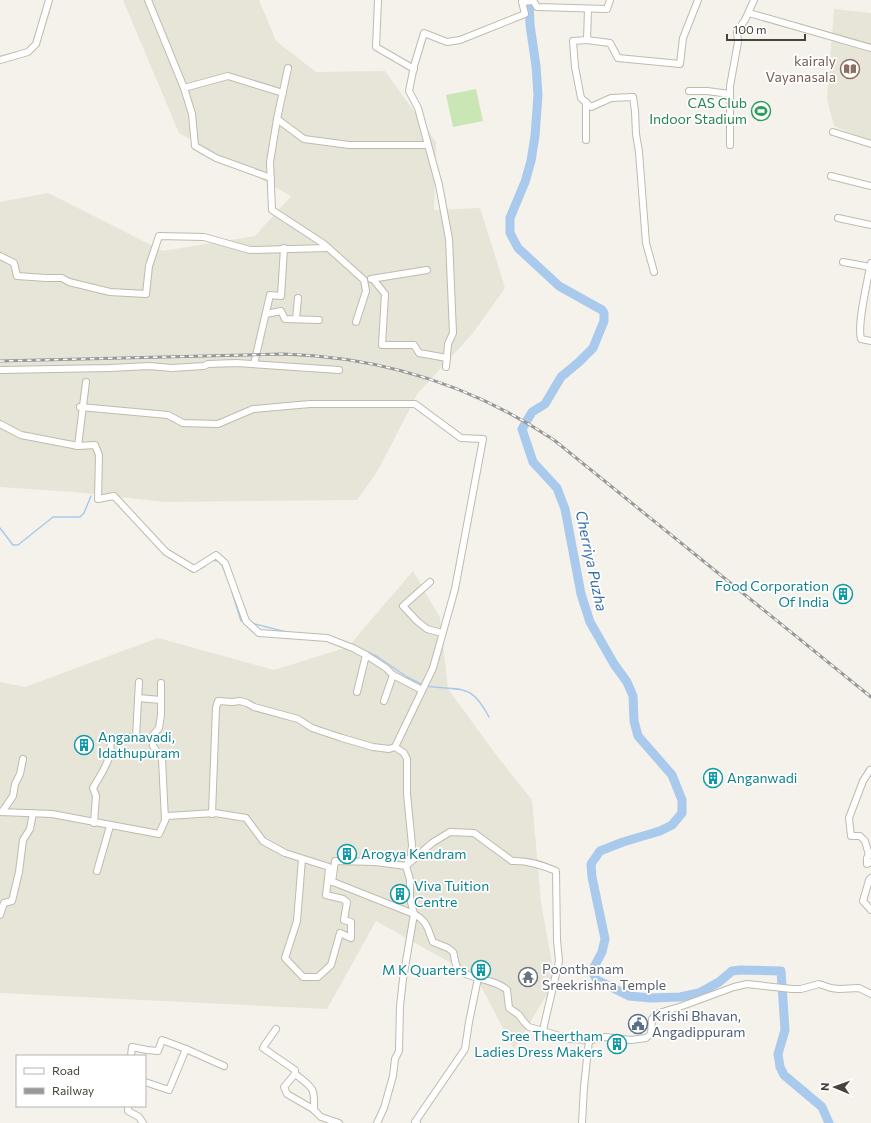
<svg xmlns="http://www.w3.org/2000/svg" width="871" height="1123" font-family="Commissioner,sans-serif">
  <rect width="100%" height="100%" fill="#f4f2ea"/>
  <g fill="#e7e4d8">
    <path d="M123,0H259L276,41L316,72L385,71L436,142L434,210L480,208L505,288L473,333L418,393L377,472L357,500L165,502L74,492L0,487V202L48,193L163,251L255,236L291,196L179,133Z"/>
    <path d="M834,9L871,13V140L858,136L834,126L827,99Z"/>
    <path d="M413,571L440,618L448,689L497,756L532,800L541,902L555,981L514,1049L476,977L376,921L327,1009L0,993V682L25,687L158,638L274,670L348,647Z"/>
  </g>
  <g fill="#cae6b5">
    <path d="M476,89L483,121L453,127L446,95Z"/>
    <path d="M754,102L770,104L768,120L752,118Z"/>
  </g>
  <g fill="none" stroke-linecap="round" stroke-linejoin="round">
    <g stroke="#aacaed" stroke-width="1.5">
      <path d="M0,528L13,545H18L53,517H80L84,513L91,496"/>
      <path d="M212,560L218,561L222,565L226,575"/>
      <path d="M196,571L205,566"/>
      <path d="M232,592L241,621H243"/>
      <path d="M251,623L290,633"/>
      <path d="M357,647L378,657L407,677L423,685"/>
      <path d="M427,686C461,692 470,681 489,717"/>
    </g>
    <path stroke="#aacaed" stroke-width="9" d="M529,0L530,25L536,66L538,95L535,136L531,161L525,182L510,218V233L518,248L559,286L602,310L604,313V321L593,348L579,362L561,377L545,404L532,412L522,429L533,462L557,488L565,509L581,594L590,622L614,664L627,682L633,696L634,721L638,736L672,775L682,800V813L672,825L660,831L623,842L600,851L591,864L592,877L605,939L602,952L592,971L597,980L629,996L651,998L680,997L699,993L719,982L732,971L740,970L781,971L785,1030L778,1054L780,1067L784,1075L822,1107L829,1123"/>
    <g stroke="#bfbbad" stroke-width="8">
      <g id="minor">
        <path d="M148,0L184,88L192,114L195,146L216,158L271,178"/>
        <path d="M378,0L376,47L414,69"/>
        <path d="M533,0L537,7L607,9L610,0"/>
        <path d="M588,9L587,40L573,41L575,67L581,98L591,107L611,98L633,97L635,111L636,134L639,152L646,243L654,272"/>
        <path d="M749,13L871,48"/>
        <path d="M587,40L610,43L618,58L680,64L683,38L698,0"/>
        <path d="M0,60L28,52L36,44L49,0"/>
        <path d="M288,68L277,119L270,162L272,210L324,244L364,280L366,291L356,322"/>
        <path d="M184,88L228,76L283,93"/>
        <path d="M689,91H707L730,94"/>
        <path d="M586,102V140"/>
        <path d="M277,119L304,139L349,145H427"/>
        <path d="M833,132L871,144"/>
        <path d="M730,145V86L738,42L737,31L745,20L754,0"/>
        <path d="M831,176L871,186"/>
        <path d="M838,218L871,225"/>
        <path d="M0,256L14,263L17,276L46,278H62L69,282L110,292L146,294L149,266L159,236L204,237L250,250L328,248"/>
        <path d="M843,262L870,267L871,263"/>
        <path d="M870,267C867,284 857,324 861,339L871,341"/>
        <path d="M371,279L427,270"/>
        <path d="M373,279L385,294L382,345H414L419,353L447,358"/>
        <path d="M266,314L281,311L285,319L319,320"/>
        <path d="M296,319L298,298"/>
        <path d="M254,364L270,295L281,296L284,248"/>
        <path d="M446,367L448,344L453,333L449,239L439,185L418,108L409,91L414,66L424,33L447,42L460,40L525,14L522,2L533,1"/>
        <path d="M0,370L110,368L149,366L172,368L204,366L208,364L236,363L339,370"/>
        <path d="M80,407L168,415L183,423L218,424L253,409L310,404H415L461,438L483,439L455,589L433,668L395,747L404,753L407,759V794L412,845L411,856L406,866L410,880V898L414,914L403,979L400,1006L399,1051L395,1059L393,1076L384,1108L377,1123"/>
        <path d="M0,424L21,435L78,446L95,445L99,455L98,499L114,496L166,552L194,569L216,555L225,563L246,621L259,633L327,638L353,648L366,655L386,668L393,675L422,690"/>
        <path d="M78,446L86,382"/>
        <path d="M430,582L403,606L417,621L427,629L442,633"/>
        <path d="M161,683V715L159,728L153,735V746L162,759L165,820"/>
        <path d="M357,692L366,655"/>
        <path d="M138,698L161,700"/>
        <path d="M384,701L393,675"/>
        <path d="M870,770L863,781L849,818L851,836H860L865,841L869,855L867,858V864L871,862"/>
        <path d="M0,812L52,814L159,834L167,816L215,813L246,818L263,841L285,853L329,867L328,880L414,914C428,922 427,928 433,942L448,948L453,952C455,956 454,962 457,967C464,979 495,978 507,990L509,1008L519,1015L524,1022L529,1027L570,1039L591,1040L605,1037L631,1040L646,1038L651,1034L652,1019L656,1014L682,1006L734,987L747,984L792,989H801L819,984L831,988L839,989L859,988L871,994"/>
        <path d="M2,812L13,796L15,784L20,774L23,759"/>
        <path d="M212,814L216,708L218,701L232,702L240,701L247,703L254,707L298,719L312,728L342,738L373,747L389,749L395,747"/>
        <path d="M94,823L96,796L93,788L103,771L110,756L111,738L136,737L139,682"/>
        <path d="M302,859L297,921L285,958L303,977H318L331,965L340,933L351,938V922L344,920L347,902L343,899L326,895L328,879"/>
        <path d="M97,871L110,826"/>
        <path d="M871,878L869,880L863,901L871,910"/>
        <path d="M332,882L335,861L376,862L406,866L432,843L450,832L474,833L512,861C528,860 542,865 556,871L557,940L559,961L543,1030"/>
        <path d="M0,915L4,903L12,901L19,872L23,840L30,829L33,813"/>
        <path d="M276,1029L264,1046L263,1048L295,1070V1074L284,1087L287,1094L313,1109L321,1117L339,1123"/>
        <path d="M131,1056L132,1047L147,1050L158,1051L162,1040L186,1049"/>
        <path d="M295,1074C313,1088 315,1087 314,1110"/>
        <path d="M145,1082L169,1090L186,1049L224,1066"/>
        <path d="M128,1106V1111L139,1117L143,1123"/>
        <path d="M417,1123L415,1122L465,1049L469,1022L478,978"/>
        <path d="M582,1123L584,1087L589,1040"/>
      </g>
    </g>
    <use href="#minor" stroke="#fff" stroke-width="6"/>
    <g stroke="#989898" stroke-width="3">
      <path id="rail" d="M0,361L283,354C381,357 472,385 554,440L871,697"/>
    </g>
    <use href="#rail" stroke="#fff" stroke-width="1.5" stroke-dasharray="4.5" stroke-linecap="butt"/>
  </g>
  <defs>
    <g id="library-ring" transform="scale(1)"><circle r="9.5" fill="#fff" stroke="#8d6e63" stroke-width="1.5"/><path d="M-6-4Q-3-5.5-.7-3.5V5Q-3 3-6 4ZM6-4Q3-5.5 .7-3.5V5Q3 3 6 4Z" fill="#8d6e63"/></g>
    <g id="stadium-ring" transform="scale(1)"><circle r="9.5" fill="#fff" stroke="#2e9e5b" stroke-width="1.5"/><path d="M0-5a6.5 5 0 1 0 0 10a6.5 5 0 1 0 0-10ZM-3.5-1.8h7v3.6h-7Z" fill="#2e9e5b"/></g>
    <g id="building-ring" transform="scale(1)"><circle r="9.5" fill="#fff" stroke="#0f9aa8" stroke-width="1.5"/><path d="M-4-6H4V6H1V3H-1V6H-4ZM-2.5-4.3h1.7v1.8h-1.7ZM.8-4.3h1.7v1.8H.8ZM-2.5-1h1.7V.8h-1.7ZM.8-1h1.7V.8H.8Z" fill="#0f9aa8"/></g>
    <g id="temple-ring" transform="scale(1)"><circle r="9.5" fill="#fff" stroke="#6b7280" stroke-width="1.5"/><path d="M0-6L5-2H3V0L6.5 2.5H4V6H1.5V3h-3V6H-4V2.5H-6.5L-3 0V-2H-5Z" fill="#6b7280"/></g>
    <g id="civic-ring" transform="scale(1)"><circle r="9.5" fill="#fff" stroke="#5c6f8a" stroke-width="1.5"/><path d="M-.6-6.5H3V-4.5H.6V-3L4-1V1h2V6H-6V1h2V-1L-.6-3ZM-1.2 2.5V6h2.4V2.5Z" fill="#5c6f8a"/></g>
  </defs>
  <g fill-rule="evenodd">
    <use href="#library-ring" x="850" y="69"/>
    <use href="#stadium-ring" x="761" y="111"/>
    <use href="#building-ring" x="843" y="594"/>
    <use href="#building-ring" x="84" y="745"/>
    <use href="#building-ring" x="713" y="778"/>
    <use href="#building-ring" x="347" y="854"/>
    <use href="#building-ring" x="400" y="894"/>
    <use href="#building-ring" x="481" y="970"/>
    <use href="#temple-ring" x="528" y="977"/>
    <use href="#civic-ring" x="638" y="1024"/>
    <use href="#building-ring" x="617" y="1044"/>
  </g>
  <g text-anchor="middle" stroke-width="3.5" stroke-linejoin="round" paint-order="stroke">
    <g font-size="14" fill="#785e54" stroke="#fff" text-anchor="end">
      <text x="836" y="66">kairaly<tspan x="836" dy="16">Vayanasala</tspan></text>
    </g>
    <g font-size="14" fill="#27864d" stroke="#fff" text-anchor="end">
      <text x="747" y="108">CAS Club<tspan x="747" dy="16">Indoor Stadium</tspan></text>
    </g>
    <g font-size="14" fill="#0d838f" stroke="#fff" text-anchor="start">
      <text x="829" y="591" text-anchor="end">Food Corporation<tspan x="829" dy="16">Of India</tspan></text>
      <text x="98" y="742">Anganavadi,<tspan x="98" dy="16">Idathupuram</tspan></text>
      <text x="727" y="783">Anganwadi</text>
      <text x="361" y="859">Arogya Kendram</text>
      <text x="414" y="891">Viva Tuition<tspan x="414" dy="16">Centre</tspan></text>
      <text x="467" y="975" text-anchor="end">M K Quarters</text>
      <text x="603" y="1041" text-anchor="end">Sree Theertham<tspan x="603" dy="16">Ladies Dress Makers</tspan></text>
    </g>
    <g font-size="14" fill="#5b616d" stroke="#fff" text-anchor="start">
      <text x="542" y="974">Poonthanam<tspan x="542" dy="16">Sreekrishna Temple</tspan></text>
    </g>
    <g font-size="14" fill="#4e5e75" stroke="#fff" text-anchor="start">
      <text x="652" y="1021">Krishi Bhavan,<tspan x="652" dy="16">Angadippuram</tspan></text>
    </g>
    <g font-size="15" font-style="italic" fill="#376fae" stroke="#fff">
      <text transform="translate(591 561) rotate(78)" y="5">Cherriya Puzha</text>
    </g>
  </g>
  <rect x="16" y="1055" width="130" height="52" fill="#ffffff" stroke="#b5b4af"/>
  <rect x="24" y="1068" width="20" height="6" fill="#ffffff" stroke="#b5b4af"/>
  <text x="52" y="1075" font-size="12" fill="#474338">Road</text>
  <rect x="24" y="1088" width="20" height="6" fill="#989898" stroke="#b5b4af"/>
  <text x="52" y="1095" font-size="12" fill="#474338">Railway</text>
  <g transform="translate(835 1087) rotate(272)" stroke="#ffffff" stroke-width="3" paint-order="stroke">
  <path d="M0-3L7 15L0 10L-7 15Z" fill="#474338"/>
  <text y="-6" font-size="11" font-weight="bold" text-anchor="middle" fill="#474338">N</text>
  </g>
  <path d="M727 34v6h78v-6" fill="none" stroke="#474338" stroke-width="2"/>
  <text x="733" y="34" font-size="12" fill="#474338" stroke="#ffffff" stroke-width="3" paint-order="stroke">100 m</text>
</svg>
